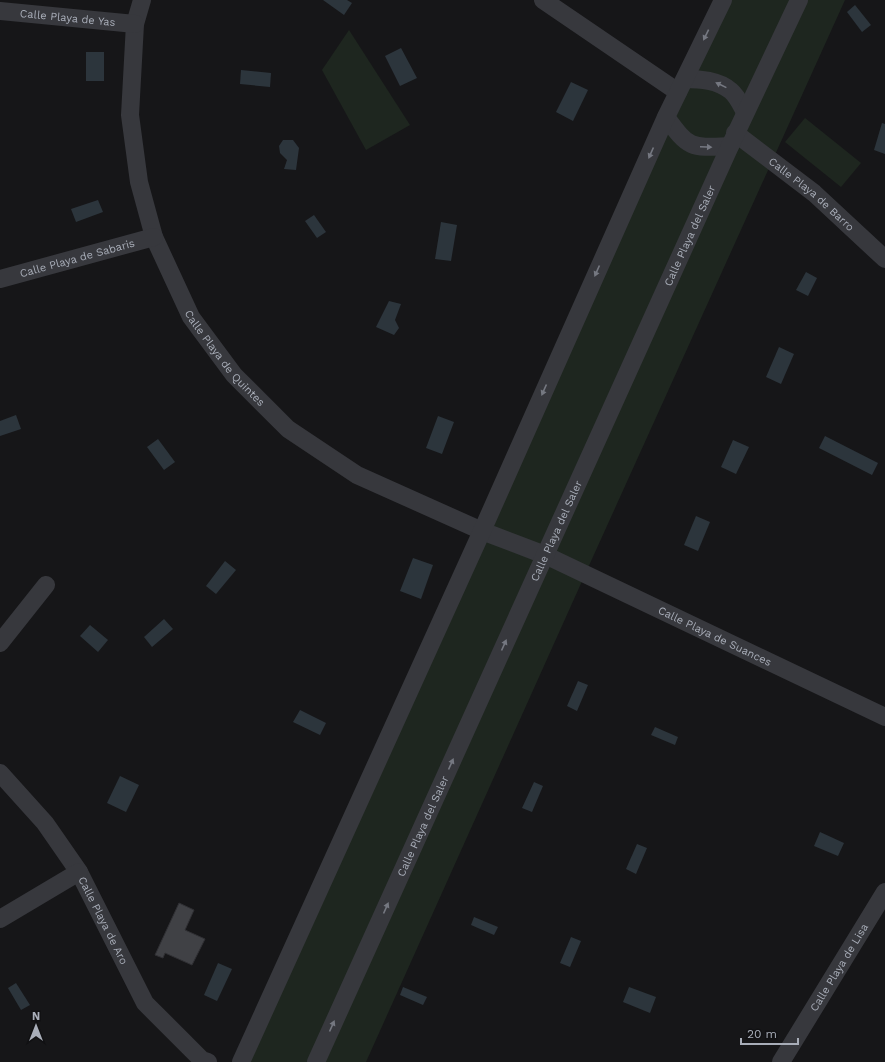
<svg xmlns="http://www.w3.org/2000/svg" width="885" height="1062" font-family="'Work Sans',sans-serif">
  <rect width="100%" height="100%" fill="#161618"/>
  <g fill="#1e261f">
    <path d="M720,0H845L592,559L366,1062H238Z"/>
    <path d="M349,30L410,125L366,150L322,70Z"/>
    <path d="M805,118L861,163L841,187L785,142Z"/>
  </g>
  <g fill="#2c353c">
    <path d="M323,0H347L352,3L344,15Z"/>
    <path d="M855,5L871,25L862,32L847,12Z"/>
    <path d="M401,48L417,78L400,86L385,56Z"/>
    <rect x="86" y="52" width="18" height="29"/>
    <path d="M241,70L271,73L270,87L240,84Z"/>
    <path d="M571,82L588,90L573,121L556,112Z"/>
    <path d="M882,123L885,124V154L874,150Z"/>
    <path d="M283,140H293L299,148L296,170L284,169L287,160L280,153L279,146Z"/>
    <path d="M98,200L103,212L76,222L71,209Z"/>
    <path d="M314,215L326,232L317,238L305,221Z"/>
    <path d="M441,222L457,225L451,261L435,259Z"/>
    <path d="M806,272L817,278L808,296L796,290Z"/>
    <path d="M389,301L401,304L395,320L399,328L394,335L376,327Z"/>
    <path d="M779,347L794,354L781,384L766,377Z"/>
    <path d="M16,415L21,429L0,436V421Z"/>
    <path d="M438,416L454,422L442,454L426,448Z"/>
    <path d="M825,436L878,463L872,475L819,448Z"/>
    <path d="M158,439L175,462L164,470L147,447Z"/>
    <path d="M733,440L749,447L736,474L721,467Z"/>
    <path d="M696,516L710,522L698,551L684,545Z"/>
    <path d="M413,558L433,565L421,599L400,591Z"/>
    <path d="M225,561L236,570L216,594L206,586Z"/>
    <path d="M164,619L173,629L152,647L144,637Z"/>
    <path d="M90,625L108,640L98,652L80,636Z"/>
    <path d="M578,681L588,685L577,711L567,706Z"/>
    <path d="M300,710L326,723L320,735L293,722Z"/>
    <path d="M655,727L678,737L675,745L651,735Z"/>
    <path d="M120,776L139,785L126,812L107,803Z"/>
    <path d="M534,782L543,786L532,812L522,808Z"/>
    <path d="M820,832L844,843L838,856L814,846Z"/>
    <path d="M637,844L647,848L636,874L626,869Z"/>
    <path d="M474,917L498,927L494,935L471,925Z"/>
    <path d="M571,937L581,941L570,967L560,963Z"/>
    <path d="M218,963L232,969L217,1001L204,995Z"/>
    <path d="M16,983L30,1005L21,1010L8,988Z"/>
    <path d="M403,987L427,997L423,1005L400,995Z"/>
    <path d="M629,987L656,997L650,1013L623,1002Z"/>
  </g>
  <path fill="#404145" stroke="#303034" d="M179,903L194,910L185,930L205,939L192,965L165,953L163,958L155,955Z"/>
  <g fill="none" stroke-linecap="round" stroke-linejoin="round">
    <g stroke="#37383d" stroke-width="18">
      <path id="s1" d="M142,0L135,24L130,115L139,182L154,237L191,317L234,375L288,429L357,475L482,531L545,555L885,717"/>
      <path d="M543,0L678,92"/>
      <path id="s2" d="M0,11L135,24"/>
      <path d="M685,79C700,79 718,80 731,91C737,96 741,105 745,112"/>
      <path d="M666,117C689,149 691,148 730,146"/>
      <path id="s3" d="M735,133L814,193L885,259"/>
      <path id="s4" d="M0,279L154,237"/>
      <path d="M0,643L46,585"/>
      <path id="s5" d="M0,773L45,823L79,872L145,1003L202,1060L208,1062"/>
      <path d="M0,919L79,872"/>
      <path d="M241,1062L482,531L666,117L723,0"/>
      <path id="s6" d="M316,1062L730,146L799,0"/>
      <path id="s7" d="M781,1062L885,892"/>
    </g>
  </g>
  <defs><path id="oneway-solid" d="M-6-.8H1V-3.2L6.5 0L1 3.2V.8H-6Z"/></defs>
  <g fill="#757881">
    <use href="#oneway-solid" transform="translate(706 35) rotate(116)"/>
    <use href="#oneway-solid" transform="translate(721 85) rotate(-154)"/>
    <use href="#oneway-solid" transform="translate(706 147) rotate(2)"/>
    <use href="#oneway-solid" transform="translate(651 153) rotate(114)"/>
    <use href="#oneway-solid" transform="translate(597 271) rotate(114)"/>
    <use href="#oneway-solid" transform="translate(544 390) rotate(114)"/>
    <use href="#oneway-solid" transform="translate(504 645) rotate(-66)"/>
    <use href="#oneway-solid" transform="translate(451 764) rotate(-66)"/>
    <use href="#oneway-solid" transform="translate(386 908) rotate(-66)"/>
    <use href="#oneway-solid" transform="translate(332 1026) rotate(-66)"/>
  </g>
  <g text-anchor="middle" stroke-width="3.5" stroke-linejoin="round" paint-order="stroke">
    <g font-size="11" fill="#a8adb8" stroke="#111113">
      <text dy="4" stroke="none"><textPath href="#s2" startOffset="68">Calle Playa de Yas</textPath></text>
      <text dy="4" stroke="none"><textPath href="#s3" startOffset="98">Calle Playa de Barro</textPath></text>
      <text dy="4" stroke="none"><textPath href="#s6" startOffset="907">Calle Playa del Saler</textPath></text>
      <text dy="4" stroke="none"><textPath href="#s4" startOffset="80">Calle Playa de Sabaris</textPath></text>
      <text dy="4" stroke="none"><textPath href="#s1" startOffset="382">Calle Playa de Quintes</textPath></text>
      <text dy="4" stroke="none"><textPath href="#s6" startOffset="583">Calle Playa del Saler</textPath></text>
      <text dy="4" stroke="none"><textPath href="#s1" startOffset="953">Calle Playa de Suances</textPath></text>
      <text dy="4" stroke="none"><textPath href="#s6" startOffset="259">Calle Playa del Saler</textPath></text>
      <text dy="4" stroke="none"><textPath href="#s5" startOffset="181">Calle Playa de Aro</textPath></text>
      <text dy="4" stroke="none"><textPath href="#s7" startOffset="111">Calle Playa de Lisa</textPath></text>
    </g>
  </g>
  <g transform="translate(36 1026)" stroke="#111113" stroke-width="3" paint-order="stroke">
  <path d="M0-3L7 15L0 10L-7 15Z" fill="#a8adb8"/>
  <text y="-6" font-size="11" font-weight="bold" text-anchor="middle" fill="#a8adb8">N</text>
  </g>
  <path d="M741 1038v6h57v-6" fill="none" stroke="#a8adb8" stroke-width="2"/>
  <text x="747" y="1038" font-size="12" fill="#a8adb8" stroke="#111113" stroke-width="3" paint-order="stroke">20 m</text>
</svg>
